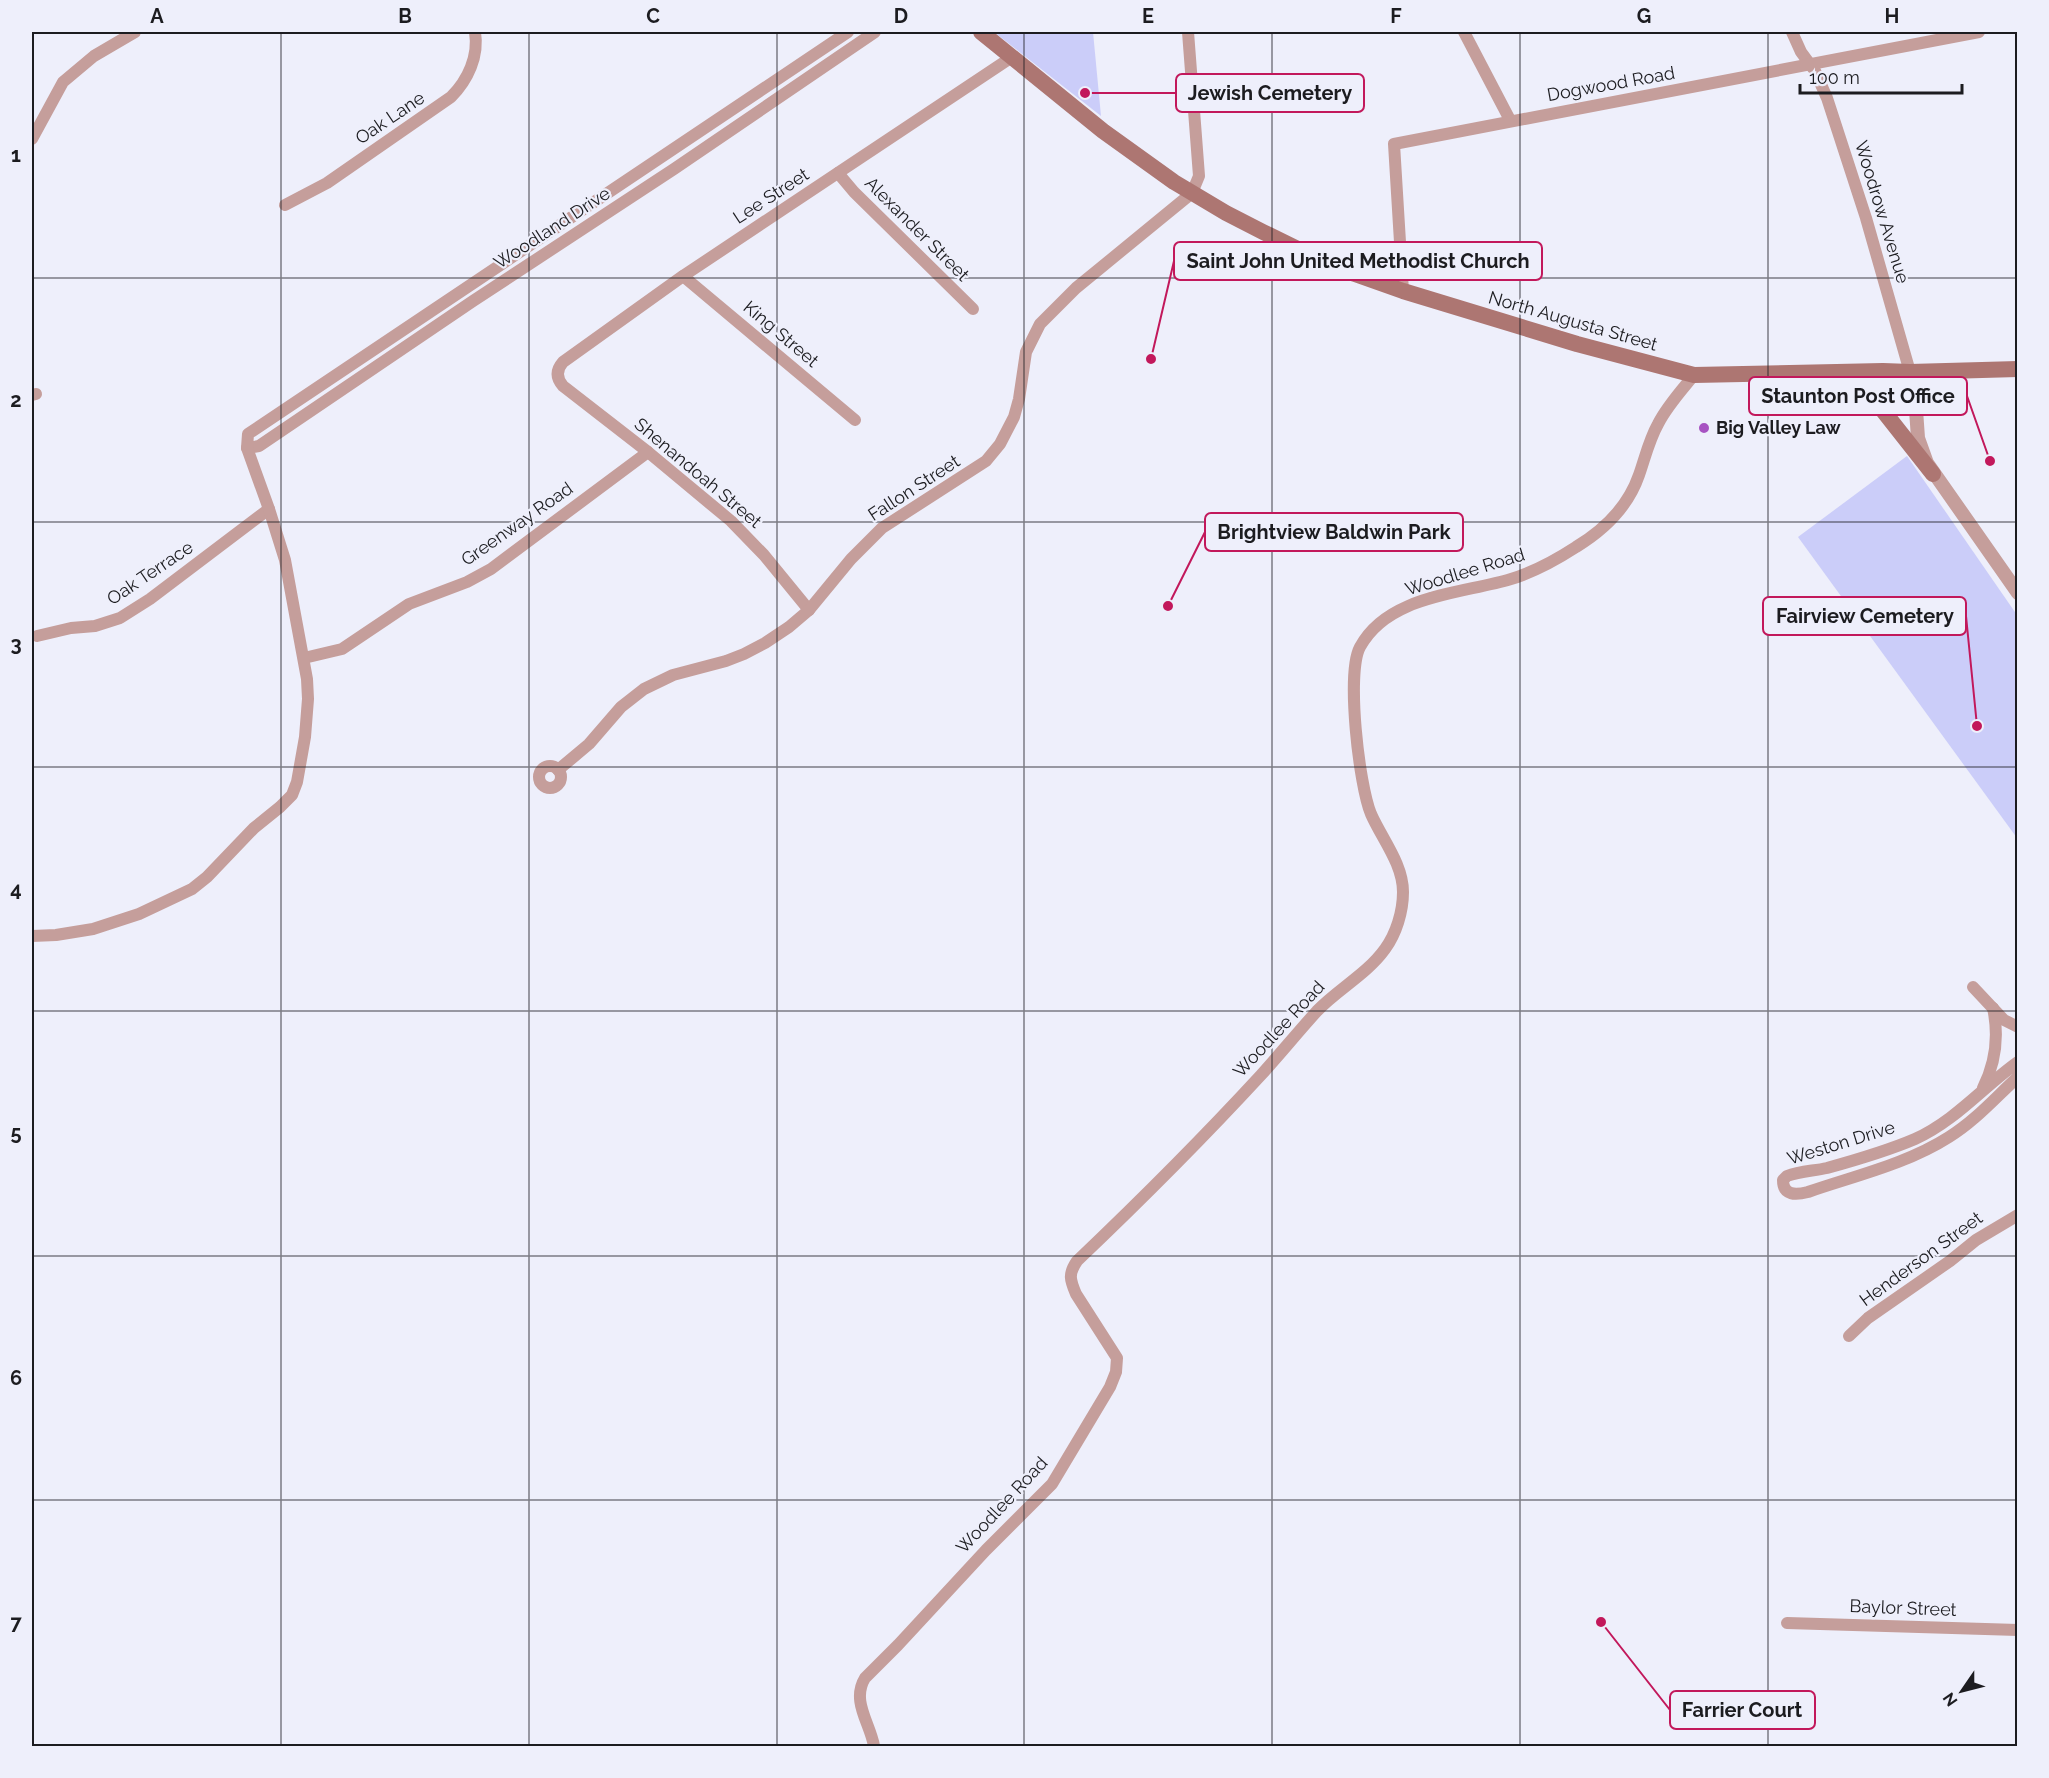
<svg xmlns="http://www.w3.org/2000/svg" width="2049" height="1778" font-family="Raleway,sans-serif">
  <rect width="100%" height="100%" fill="#eeeffb"/>
  <g fill="#cbcdf9">
    <path d="M994,32H1093L1101,116Z"/>
    <path d="M1907,456L2017,615V838L1798,537Z"/>
  </g>
  <g fill="none" stroke-linecap="round" stroke-linejoin="round">
    <g stroke="#c59e9b" stroke-width="12">
      <path d="M1464,32L1510,120"/>
      <path d="M1792,32L1801,52L1815,71L1827,98L1866,218L1910,372"/>
      <path d="M32,139L63,82L94,56L135,32"/>
      <path d="M838,173L854,192L973,309"/>
      <path d="M285,205L327,183L451,97C468,80 479,56 475,32"/>
      <path d="M683,276L855,420"/>
      <path d="M1403,291L1394,144L1979,32"/>
      <path d="M32,395L36,394"/>
      <path d="M247,448L259,446L473,301L674,169L875,32"/>
      <path d="M809,610L764,555L731,521L648,452L563,386C556,378 556,370 563,362L683,276L1012,57"/>
      <path d="M37,636L71,628L95,626L120,618L150,599L269,509"/>
      <path d="M304,658L342,649L409,604L467,582L491,569L648,452"/>
      <circle cx="550" cy="777" r="11"/>
      <path d="M558,770L589,744L621,707L644,689L673,675L726,661L744,654L765,643L789,627L809,610L851,559L882,528L986,461L1000,444L1014,417L1019,399L1026,352L1040,324L1076,288L1192,193L1199,176L1188,32"/>
      <path d="M32,936L56,935L93,929L139,914L192,889L207,877L254,828L280,807L292,795L297,782L305,737L308,699L307,679L285,560L269,509L247,448L248,434L848,32"/>
      <path d="M1973,987L2004,1020L2018,1027"/>
      <path d="M2018,1062C1983,1087 1955,1121 1915,1139C1887,1151 1856,1160 1827,1168C1814,1171 1800,1171 1787,1176L1783,1180C1783,1196 1796,1195 1808,1192C1854,1176 1907,1164 1949,1137C1975,1121 1995,1098 2018,1077"/>
      <path d="M1983,1088C1996,1062 1999,1036 1993,1008"/>
      <path d="M1849,1336L1868,1318L1950,1261L1976,1240L2018,1215"/>
      <path d="M1787,1623L2018,1630"/>
      <path d="M874,1746C870,1723 851,1701 865,1678L898,1645L986,1550L1052,1484L1110,1387L1116,1372L1117,1358L1076,1294C1070,1280 1068,1274 1077,1261C1140,1201 1202,1139 1261,1075C1280,1054 1298,1032 1317,1011C1338,989 1367,974 1385,949C1396,934 1403,912 1403,892C1403,864 1382,839 1371,814C1359,785 1346,673 1360,647C1388,595 1461,594 1511,579C1534,572 1556,560 1576,547C1604,530 1628,507 1639,475C1645,458 1649,440 1658,424C1667,406 1681,391 1694,375"/>
    </g>
    <path stroke="#c59e9b" stroke-width="14" d="M1910,372L1915,396L1918,438L1927,463L2018,593"/>
    <g stroke="#ad7672" stroke-width="16">
      <path d="M981,32L1103,131L1174,182L1226,213L1263,232L1324,262L1355,274L1403,291L1577,344L1694,375L1883,371L1910,372L2018,369"/>
      <path d="M1811,381L1858,386L1866,389L1933,474"/>
    </g>
  </g>
  <path fill="none" stroke="#1c1c20" stroke-width="1.5" stroke-opacity="0.55" d="M281,32V1746M529,32V1746M777,32V1746M1024,32V1746M1272,32V1746M1520,32V1746M1768,32V1746M32,278H2018M32,522H2018M32,767H2018M32,1011H2018M32,1256H2018M32,1500H2018"/>
  <circle fill="#a753c2" stroke="#eeeffb" stroke-width="2" cx="1704" cy="428" r="6"/>
  <g text-anchor="middle" stroke-width="4.5" stroke-linejoin="round" paint-order="stroke">
    <g font-size="18" fill="#1c1c20" stroke="#eeeffb">
      <text transform="translate(1611 84) rotate(-10)" y="6">Dogwood Road</text>
      <text transform="translate(390 118) rotate(-34)" y="6">Oak Lane</text>
      <text transform="translate(771 196) rotate(-33)" y="6">Lee Street</text>
      <text transform="translate(1882 212) rotate(73)" y="6">Woodrow Avenue</text>
      <text transform="translate(552 228) rotate(-33)" y="6">Woodland Drive</text>
      <text transform="translate(917 229) rotate(45)" y="6">Alexander Street</text>
      <text transform="translate(1573 321) rotate(16)" y="6">North Augusta Street</text>
      <text transform="translate(781 334) rotate(40)" y="6">King Street</text>
      <text transform="translate(698 473) rotate(40)" y="6">Shenandoah Street</text>
      <text transform="translate(914 488) rotate(-33)" y="6">Fallon Street</text>
      <text transform="translate(517 524) rotate(-35)" y="6">Greenway Road</text>
      <text transform="translate(1465 572) rotate(-17)" y="6">Woodlee Road</text>
      <text transform="translate(150 573) rotate(-34)" y="6">Oak Terrace</text>
      <text transform="translate(1279 1029) rotate(-47)" y="6">Woodlee Road</text>
      <text transform="translate(1841 1143) rotate(-17)" y="6">Weston Drive</text>
      <text transform="translate(1921 1259) rotate(-36)" y="6">Henderson Street</text>
      <text transform="translate(1002 1505) rotate(-47)" y="6">Woodlee Road</text>
      <text transform="translate(1903 1608) rotate(2)" y="6">Baylor Street</text>
    </g>
    <g font-size="18" font-weight="bold" fill="#1c1c20" stroke="#eeeffb" text-anchor="start">
      <text x="1716" y="434">Big Valley Law</text>
    </g>
  </g>
  <path fill="none" stroke="#c2185b" stroke-width="2" d="M1085 93L1176 93M1151 359L1174 261M1990 461L1967 396M1168 606L1205 532M1977 726L1966 616M1601 1622L1670 1710"/>
  <g fill="#c2185b" stroke="#eeeffb" stroke-width="2">
    <circle cx="1085" cy="93" r="6"/>
    <circle cx="1151" cy="359" r="6"/>
    <circle cx="1990" cy="461" r="6"/>
    <circle cx="1168" cy="606" r="6"/>
    <circle cx="1977" cy="726" r="6"/>
    <circle cx="1601" cy="1622" r="6"/>
  </g>
  <g fill="#eeeffb" stroke="#c2185b" stroke-width="2">
    <rect x="1176" y="74" width="188" height="38" rx="6"/>
    <rect x="1174" y="242" width="368" height="38" rx="6"/>
    <rect x="1749" y="377" width="218" height="38" rx="6"/>
    <rect x="1205" y="513" width="258" height="38" rx="6"/>
    <rect x="1763" y="597" width="203" height="38" rx="6"/>
    <rect x="1670" y="1691" width="145" height="38" rx="6"/>
  </g>
  <g font-size="20" text-anchor="middle" font-weight="bold" fill="#1c1c20">
    <text x="1270" y="100">Jewish Cemetery</text>
    <text x="1358" y="268">Saint John United Methodist Church</text>
    <text x="1858" y="403">Staunton Post Office</text>
    <text x="1334" y="539">Brightview Baldwin Park</text>
    <text x="1865" y="623">Fairview Cemetery</text>
    <text x="1742" y="1717">Farrier Court</text>
  </g>
  <rect width="2049" height="1778" fill="none" stroke="#eeeffb" stroke-width="66"/>
  <g transform="translate(1962 1691) rotate(235)" stroke="#eeeffb" stroke-width="4.5" paint-order="stroke">
  <path d="M0-4.5L10 22L0 15L-10 22Z" fill="#1c1c20"/>
  <text y="-9" font-size="16" font-weight="bold" text-anchor="middle" fill="#1c1c20">N</text>
  </g>
  <path d="M1800 84v9h162v-9" fill="none" stroke="#1c1c20" stroke-width="3"/>
  <text x="1809" y="84" font-size="18" fill="#1c1c20" stroke="#eeeffb" stroke-width="4.5" paint-order="stroke">100 m</text>
  <rect x="33" y="33" width="1983" height="1712" fill="none" stroke="#1c1c20" stroke-width="2"/>
  <g font-size="20" text-anchor="middle" font-weight="bold" fill="#1c1c20">
    <text x="157" y="23">A</text>
    <text x="405" y="23">B</text>
    <text x="653" y="23">C</text>
    <text x="901" y="23">D</text>
    <text x="1148" y="23">E</text>
    <text x="1396" y="23">F</text>
    <text x="1644" y="23">G</text>
    <text x="1892" y="23">H</text>
    <text x="16" y="162">1</text>
    <text x="16" y="407">2</text>
    <text x="16" y="651">3</text>
    <text x="16" y="896">4</text>
    <text x="16" y="1140">5</text>
    <text x="16" y="1385">6</text>
    <text x="16" y="1630">7</text>
  </g>
</svg>
